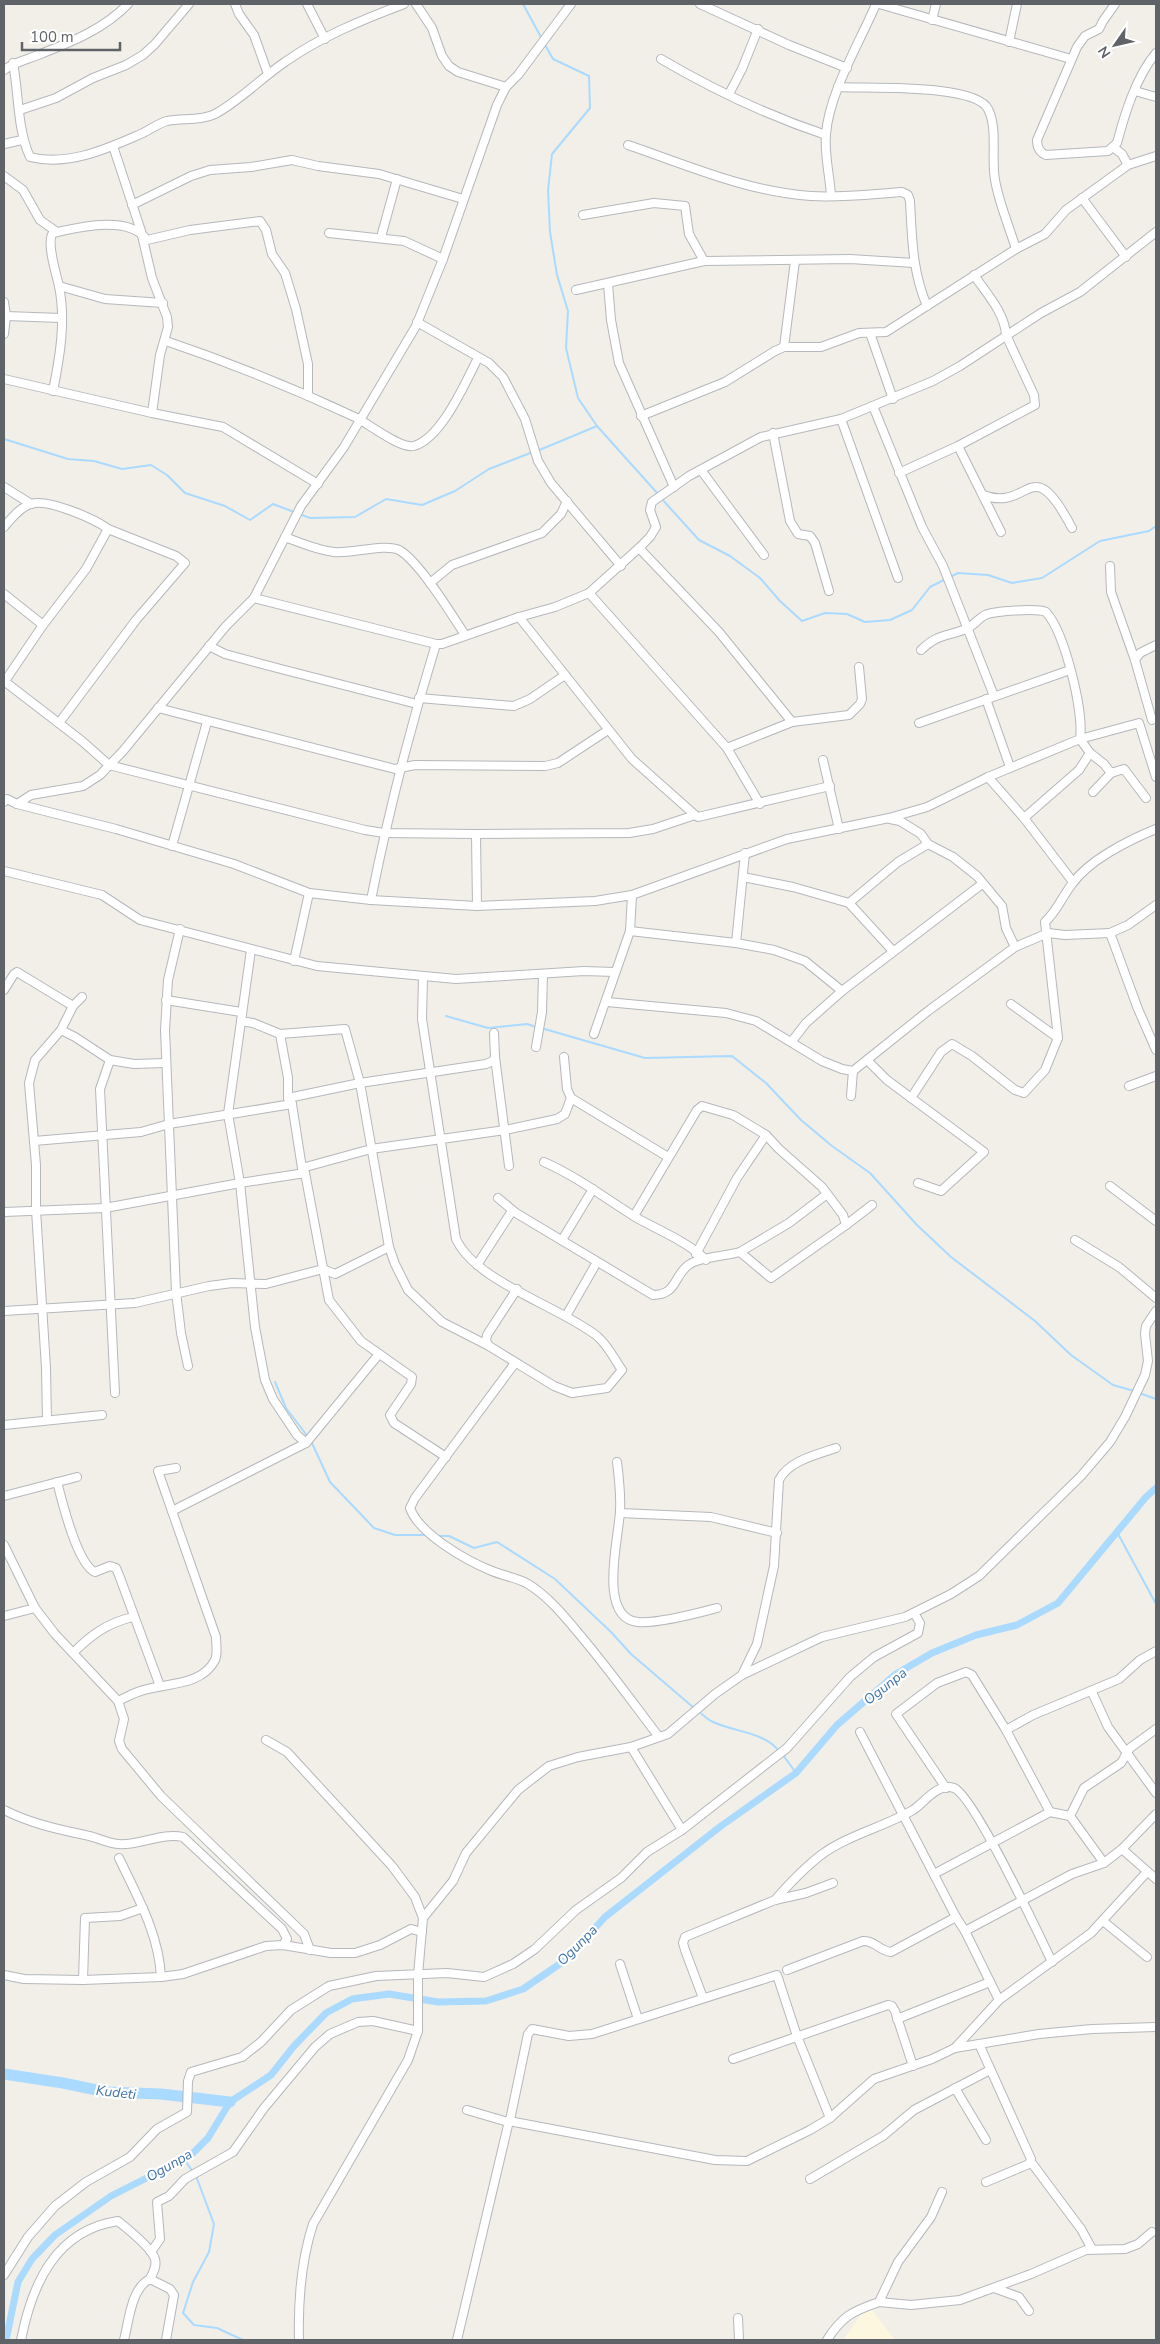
<svg xmlns="http://www.w3.org/2000/svg" width="1160" height="2344" font-family="'Nunito Sans',sans-serif">
  <rect width="100%" height="100%" fill="#f1efe8"/>
  <path fill="#fef7e0" d="M868,2305L895,2340H843Z"/>
  <g fill="none" stroke-linecap="round" stroke-linejoin="round">
    <g stroke="#aadaff" stroke-width="2">
      <path d="M523,4L542,39"/>
      <path d="M544,43L553,59L589,76L590,108L552,154L548,190L550,232L557,275L568,311L566,348L578,398L597,426L658,494"/>
      <path d="M4,439L68,459L94,461L122,469L151,465L167,475L185,493L225,506L250,520L273,504L294,512"/>
      <path d="M537,451L597,426"/>
      <path d="M661,498L699,540L730,556L760,578L780,601L802,621L825,613L847,614L865,622L890,620L912,610L930,587L946,579"/>
      <path d="M299,514L310,518L355,517L386,499L422,505L455,491L489,469L533,452"/>
      <path d="M950,577L958,573L988,575L1012,583L1042,578L1100,541L1149,531L1156,526"/>
      <path d="M446,1016L488,1028L527,1024L536,1027"/>
      <path d="M541,1028L645,1058L732,1056L766,1083L801,1120L832,1146L870,1173L917,1225L951,1257L1035,1321L1071,1355L1113,1385L1134,1391"/>
      <path d="M275,1382L286,1408L308,1437"/>
      <path d="M1139,1393L1156,1399"/>
      <path d="M311,1441L330,1482L374,1528L395,1535H427"/>
      <path d="M1117,1532L1156,1604"/>
      <path d="M436,1536H449L474,1548L497,1542L555,1579L611,1632L631,1654L694,1708"/>
      <path d="M698,1711C702,1714 706,1718 711,1721C732,1732 764,1731 780,1752"/>
      <path d="M783,1755L796,1773"/>
      <path d="M184,2159L193,2172"/>
      <path d="M196,2176L214,2224L209,2252L193,2282L183,2313L194,2325L217,2328L243,2340"/>
    </g>
    <path stroke="#aadaff" stroke-width="7" d="M6,2340L18,2282L32,2259L55,2235L111,2196L190,2156L208,2138L230,2102L271,2075L294,2046L326,2013L352,1999L389,1994L438,2002L486,2001L523,1989L567,1959L605,1917L721,1826L796,1773L837,1725L896,1674L932,1653L976,1635L1017,1625L1058,1603L1146,1497L1156,1488"/>
    <path stroke="#aadaff" stroke-width="11" d="M4,2074L63,2083L106,2092L161,2094L230,2102"/>
    <g stroke="#b5b8bc" stroke-width="10">
      <g id="minor">
        <path d="M235,4L239,14L254,35L268,74"/>
        <path d="M307,4L325,39"/>
        <path d="M416,4L432,28L442,56L449,66L458,72L506,87"/>
        <path d="M700,4L789,45L847,68"/>
        <path d="M879,4L1071,59"/>
        <path d="M1115,4L1103,21L1099,29L1085,36L1077,47L1037,140C1037,147 1039,152 1046,155L1108,151L1117,143C1125,113 1136,77 1156,53"/>
        <path d="M932,20L936,4"/>
        <path d="M1009,42L1017,4"/>
        <path d="M661,59C712,89 769,116 826,135"/>
        <path d="M13,63C19,94 17,129 30,157C69,167 108,148 143,133C151,129 159,123 167,121C183,118 201,121 215,114C241,100 261,78 285,62C320,37 364,19 404,4"/>
        <path d="M4,70C16,61 30,59 43,53C74,41 105,28 128,4"/>
        <path d="M838,87C866,89 975,83 988,109C998,128 991,158 995,180C999,203 1009,226 1016,249"/>
        <path d="M1135,91L1156,97"/>
        <path d="M729,94L742,69L758,29"/>
        <path d="M20,110L56,98L93,78L126,65L143,55L155,44L189,4"/>
        <path d="M4,144L22,140"/>
        <path d="M628,145C687,165 748,192 811,196C841,198 872,194 902,192L908,195L910,201C912,237 912,271 927,306"/>
        <path d="M113,146L141,231L152,278L167,317L168,327L160,355L152,413"/>
        <path d="M1113,147L1122,154L1128,165"/>
        <path d="M4,176L23,190L40,220L57,232"/>
        <path d="M831,196C830,176 824,154 826,134C829,93 860,42 876,4"/>
        <path d="M1082,198L1126,257"/>
        <path d="M132,205L191,176L210,170L251,167L292,160L318,166L379,174L463,199"/>
        <path d="M583,215L654,203L685,206L689,234L704,261"/>
        <path d="M329,233L404,241L443,259"/>
        <path d="M381,237L397,179"/>
        <path d="M608,284L611,320L619,363L674,487"/>
        <path d="M59,286L105,299L163,303"/>
        <path d="M576,290L704,261L850,259L914,263"/>
        <path d="M4,302L6,316L61,318"/>
        <path d="M417,322L489,363L503,377L525,419L538,461L551,483L621,566"/>
        <path d="M870,333L893,399"/>
        <path d="M4,334L6,316"/>
        <path d="M166,341C231,363 295,389 357,418C370,425 401,449 414,446C442,438 466,381 478,358"/>
        <path d="M784,347L795,261"/>
        <path d="M4,379L152,413L223,427L318,484"/>
        <path d="M53,391C60,356 66,321 59,286C56,273 46,242 53,233C80,227 129,215 147,240L190,230L260,221L266,230L272,254L285,273L296,309L308,364V396"/>
        <path d="M873,406L922,527L943,566L994,696"/>
        <path d="M641,416L725,382L775,351L784,347H821L859,333L886,332L1016,249L1045,234L1066,210L1128,165L1156,156"/>
        <path d="M841,419L898,578"/>
        <path d="M773,433L790,521L798,534L810,536L815,543L829,591"/>
        <path d="M958,446L1001,532"/>
        <path d="M701,470L764,555"/>
        <path d="M899,473L958,446L1035,405L1034,395L1006,335C1005,313 986,293 974,275"/>
        <path d="M4,487L31,504"/>
        <path d="M983,495C1031,513 1030,448 1072,528"/>
        <path d="M4,527C11,519 20,507 31,504C47,498 95,519 108,529L86,569L43,625L5,681"/>
        <path d="M285,537C301,543 317,550 334,552C351,554 385,543 399,550C419,561 452,615 465,635"/>
        <path d="M639,548L719,632L792,722"/>
        <path d="M1110,566L1111,592L1135,660L1152,720"/>
        <path d="M430,583L452,565L542,533L561,514L567,501"/>
        <path d="M589,593L727,748L760,804"/>
        <path d="M4,594L43,625"/>
        <path d="M254,598L436,644H442L519,617L555,607L589,593L639,548L650,537L656,527L650,510L652,502L689,476L761,437L841,419L933,381L960,366L1041,313L1080,292L1156,232"/>
        <path d="M519,617L632,759L695,815"/>
        <path d="M209,646L225,654L277,668L417,704"/>
        <path d="M921,650C939,633 946,637 966,629C973,626 978,619 985,615C994,611 1037,608 1046,612C1065,633 1084,712 1080,739L1090,753L1104,764L1111,773L1124,769L1146,798"/>
        <path d="M1135,660L1140,653L1156,645"/>
        <path d="M4,681L82,741L109,765L365,830L384,833L476,834L629,833L653,829L695,815L698,817L830,786"/>
        <path d="M419,698L514,706L530,699L565,675"/>
        <path d="M986,699L1010,767"/>
        <path d="M158,708L395,769L415,765L545,766L558,763L608,730"/>
        <path d="M59,723L136,620L185,563L176,556L108,529"/>
        <path d="M919,723L1070,670"/>
        <path d="M727,748L792,722L849,715L860,704L862,699L859,667"/>
        <path d="M823,760L839,829"/>
        <path d="M988,777L1024,818L1073,882"/>
        <path d="M1093,792L1111,773"/>
        <path d="M4,802L7,799L17,804L31,795L83,786L100,775L123,751L226,626L254,598L301,506L344,447L416,326L443,259L497,105L506,87L518,75L571,4"/>
        <path d="M17,804L116,829L234,864L309,893L371,900L477,906L595,901L632,895L787,839L889,818L927,807L988,777L1080,739L1139,723L1156,777"/>
        <path d="M1024,818L1079,770L1090,753"/>
        <path d="M890,819L900,821L921,834L928,844L953,857L977,876L1002,906L1006,928L1015,947"/>
        <path d="M476,834L477,906"/>
        <path d="M172,846L207,722"/>
        <path d="M4,871L102,895L140,920L317,966L456,979L584,971L615,972"/>
        <path d="M743,877L793,887L849,903L893,951"/>
        <path d="M371,900C388,814 410,728 436,644"/>
        <path d="M849,903L898,862L928,844"/>
        <path d="M1156,905L1128,925L1110,933L1138,1009L1156,1050"/>
        <path d="M180,929L168,980L165,1030L176,1292L181,1333L188,1366"/>
        <path d="M630,931L736,943L774,950L805,961L842,991"/>
        <path d="M736,943L745,853"/>
        <path d="M251,950L228,1114L240,1183L255,1327L265,1380L273,1399L297,1435L306,1443"/>
        <path d="M294,961L309,893"/>
        <path d="M4,990L14,974L17,972L73,1006"/>
        <path d="M166,1000L241,1012"/>
        <path d="M607,1002L726,1013L756,1021L822,1061L842,1069L853,1071L928,1011L1015,947L1048,933L1065,935L1110,933"/>
        <path d="M1011,1004L1058,1038"/>
        <path d="M241,1021L253,1023L280,1034L345,1029L360,1083L389,1247L395,1264L408,1290L442,1322L489,1346L554,1386L572,1393L607,1388L622,1370C614,1359 608,1345 597,1336C559,1306 476,1282 456,1239L422,1019L423,977"/>
        <path d="M61,1030L75,1037L110,1060L134,1064L165,1063"/>
        <path d="M280,1034L288,1078V1098L292,1104L302,1168L305,1173L329,1300L361,1341L412,1377L411,1384L390,1415L394,1423L446,1457"/>
        <path d="M594,1034L630,931L632,895"/>
        <path d="M792,1041L806,1023L842,991L982,884"/>
        <path d="M536,1047L542,1012L543,974"/>
        <path d="M495,1057L509,1166"/>
        <path d="M564,1057L567,1089L571,1098L668,1157"/>
        <path d="M110,1060L100,1089L115,1393"/>
        <path d="M867,1060L887,1080L984,1152L941,1191L918,1183"/>
        <path d="M1129,1086L1156,1076"/>
        <path d="M851,1096L853,1071"/>
        <path d="M288,1098L360,1083L486,1064L493,1061L495,1057L494,1033"/>
        <path d="M911,1098L941,1052L952,1044L972,1056L1015,1090L1024,1093L1045,1070L1058,1038L1045,922C1057,911 1062,897 1072,884C1089,860 1129,840 1156,829"/>
        <path d="M34,1141L141,1132L169,1124L292,1104"/>
        <path d="M544,1162C578,1177 606,1199 637,1218C660,1231 688,1242 706,1260"/>
        <path d="M302,1168L371,1149L505,1130L557,1119L565,1114L571,1098"/>
        <path d="M1110,1186L1156,1221"/>
        <path d="M498,1198L516,1213L653,1295C678,1295 674,1273 690,1264C701,1257 726,1256 740,1252L771,1278L846,1225L843,1215L822,1187L779,1149L766,1135L733,1115L702,1106L697,1110L634,1216"/>
        <path d="M4,1212L105,1208L240,1183L305,1173"/>
        <path d="M846,1225L872,1205"/>
        <path d="M562,1240L593,1189"/>
        <path d="M1075,1240L1119,1267L1156,1298"/>
        <path d="M740,1252L789,1223L827,1194"/>
        <path d="M696,1254L737,1178L766,1135"/>
        <path d="M477,1265L512,1211"/>
        <path d="M4,1311L135,1303L209,1286L232,1283L266,1284L323,1269L335,1274L389,1247"/>
        <path d="M566,1316L597,1262"/>
        <path d="M489,1346L486,1341L487,1335L517,1289"/>
        <path d="M515,1363L415,1498L410,1508C419,1534 467,1561 492,1571C504,1576 518,1578 528,1584C548,1596 565,1617 580,1635C608,1668 633,1703 659,1737"/>
        <path d="M47,1420L46,1368L36,1210V1165L29,1083L35,1060L61,1030L73,1006L82,997"/>
        <path d="M4,1425L102,1415"/>
        <path d="M617,1462C619,1478 621,1495 620,1511C619,1537 597,1618 638,1622C658,1624 698,1613 717,1608"/>
        <path d="M57,1482C62,1501 77,1564 95,1572L110,1566L116,1568L119,1575L160,1686"/>
        <path d="M4,1496L77,1477"/>
        <path d="M172,1511L306,1443L379,1354"/>
        <path d="M620,1513L711,1517L777,1533"/>
        <path d="M4,1545L35,1608L55,1634L118,1701L124,1719L119,1741L122,1749L161,1796L304,1934L310,1950"/>
        <path d="M4,1616L35,1608"/>
        <path d="M73,1653C91,1635 107,1623 133,1617"/>
        <path d="M742,1675L757,1644L774,1566L779,1480C788,1461 818,1454 836,1448"/>
        <path d="M1092,1692L1108,1727L1156,1793"/>
        <path d="M118,1701C127,1697 135,1692 144,1690C166,1683 202,1686 215,1660C218,1654 216,1644 216,1637L158,1471L176,1468"/>
        <path d="M1006,1730L1033,1715L1119,1679L1140,1660L1156,1651"/>
        <path d="M860,1732L956,1917L965,1931"/>
        <path d="M266,1740L287,1752L392,1866L415,1897L423,1918"/>
        <path d="M631,1747L682,1830"/>
        <path d="M946,1788L896,1714L937,1683L966,1672L972,1675L1006,1730L1050,1812L1070,1816L1104,1863"/>
        <path d="M4,1810C30,1823 56,1829 85,1835C96,1837 107,1843 118,1844C139,1846 162,1832 183,1837L282,1929L287,1939L283,1945"/>
        <path d="M1070,1816L1084,1788L1121,1763L1130,1748L1156,1729"/>
        <path d="M1122,1849L1156,1879"/>
        <path d="M119,1858C137,1896 159,1934 161,1977"/>
        <path d="M934,1874L1050,1812"/>
        <path d="M775,1900C789,1884 804,1868 821,1855C848,1835 884,1827 913,1810C924,1803 938,1782 954,1788C974,1796 1039,1935 1052,1962"/>
        <path d="M1103,1921L1147,1957"/>
        <path d="M620,1964L638,2019"/>
        <path d="M787,1970L863,1941C874,1940 880,1951 891,1952L956,1917"/>
        <path d="M4,1975L24,1979L83,1980L161,1977L183,1974L266,1946L283,1945L331,1953H355L380,1945L411,1929L422,1932"/>
        <path d="M83,1980L85,1918L120,1916L143,1908"/>
        <path d="M703,1998L685,1950L683,1943L685,1937L775,1900L806,1893L833,1883"/>
        <path d="M999,2000L1091,1933L1147,1872"/>
        <path d="M897,2019L990,1982"/>
        <path d="M979,2044L1031,2159L1029,2164L986,2182"/>
        <path d="M955,2048L1039,2034L1092,2029L1156,2027"/>
        <path d="M733,2059L888,2005L892,2006L895,2011L913,2066"/>
        <path d="M955,2088L986,2140"/>
        <path d="M467,2110L508,2122"/>
        <path d="M510,2120L528,2034L532,2029L569,2036L592,2034L777,1975L797,2036L830,2118"/>
        <path d="M1031,2162L1081,2229L1092,2249"/>
        <path d="M810,2179L883,2136L914,2110L990,2070"/>
        <path d="M151,2252L160,2239L157,2202L169,2196L185,2179L233,2152L264,2108L315,2047L330,2034L358,2022L373,2021L418,2031"/>
        <path d="M4,2275L28,2237L55,2206L86,2182L130,2157L157,2129L187,2112L188,2081L191,2072L242,2057L261,2042L291,2010L329,1986L376,1976L447,1973L484,1977L513,1964L535,1949L576,1910L621,1878L647,1852L682,1830L787,1748L850,1677L874,1657L918,1633L920,1623L914,1613"/>
        <path d="M994,2288L1019,2297L1029,2311"/>
        <path d="M879,2302L911,2305L960,2300L1031,2274L1086,2250L1125,2249L1138,2244L1152,2232"/>
        <path d="M738,2318L739,2340"/>
        <path d="M21,2340C32,2284 56,2230 118,2221C128,2229 152,2248 155,2259C157,2266 153,2273 150,2279"/>
        <path d="M124,2340C129,2321 131,2288 150,2279L170,2289L174,2295L166,2340"/>
        <path d="M299,2340C298,2301 301,2261 313,2224L408,2060L418,2031V1975L423,1918L453,1881L466,1853L518,1790L549,1766L578,1757L631,1747L668,1734L715,1694L742,1675L822,1637L905,1617L951,1594L979,1576L1081,1476L1110,1442L1125,1417L1145,1375L1148,1361L1145,1334L1146,1326L1156,1311"/>
        <path d="M457,2340L509,2121L715,2160L747,2161L755,2157L810,2130L830,2118L874,2079L932,2059L955,2048L999,2000L965,1931L1072,1874L1104,1863L1122,1849L1156,1814"/>
        <path d="M827,2340C842,2316 853,2311 879,2302L898,2262L931,2217L942,2192"/>
      </g>
    </g>
    <use href="#minor" stroke="#fff" stroke-width="8"/>
  </g>
  <g text-anchor="middle" stroke-width="4.5" stroke-linejoin="round" paint-order="stroke">
    <g font-size="14" font-style="italic" fill="#4174aa" stroke="#fff">
      <text transform="translate(885 1686) rotate(-38)" y="5">Ogunpa</text>
      <text transform="translate(577 1945) rotate(-45)" y="5">Ogunpa</text>
      <text transform="translate(116 2092) rotate(6)" y="5">Kudeti</text>
      <text transform="translate(169 2165) rotate(-30)" y="5">Ogunpa</text>
    </g>
  </g>
  <rect width="1160" height="2344" fill="none" stroke="#5f6368" stroke-width="10"/>
  <g transform="translate(1115 45) rotate(236)" stroke="#ffffff" stroke-width="4" paint-order="stroke">
  <path d="M0-4L9 19L0 12L-9 19Z" fill="#5f6368"/>
  <text y="-8" font-size="14" font-weight="bold" text-anchor="middle" fill="#5f6368">N</text>
  </g>
  <path d="M22 42v8h98v-8" fill="none" stroke="#5f6368" stroke-width="2.5"/>
  <text x="30" y="42" font-size="15" fill="#5f6368" stroke="#ffffff" stroke-width="4" paint-order="stroke">100 m</text>
</svg>
